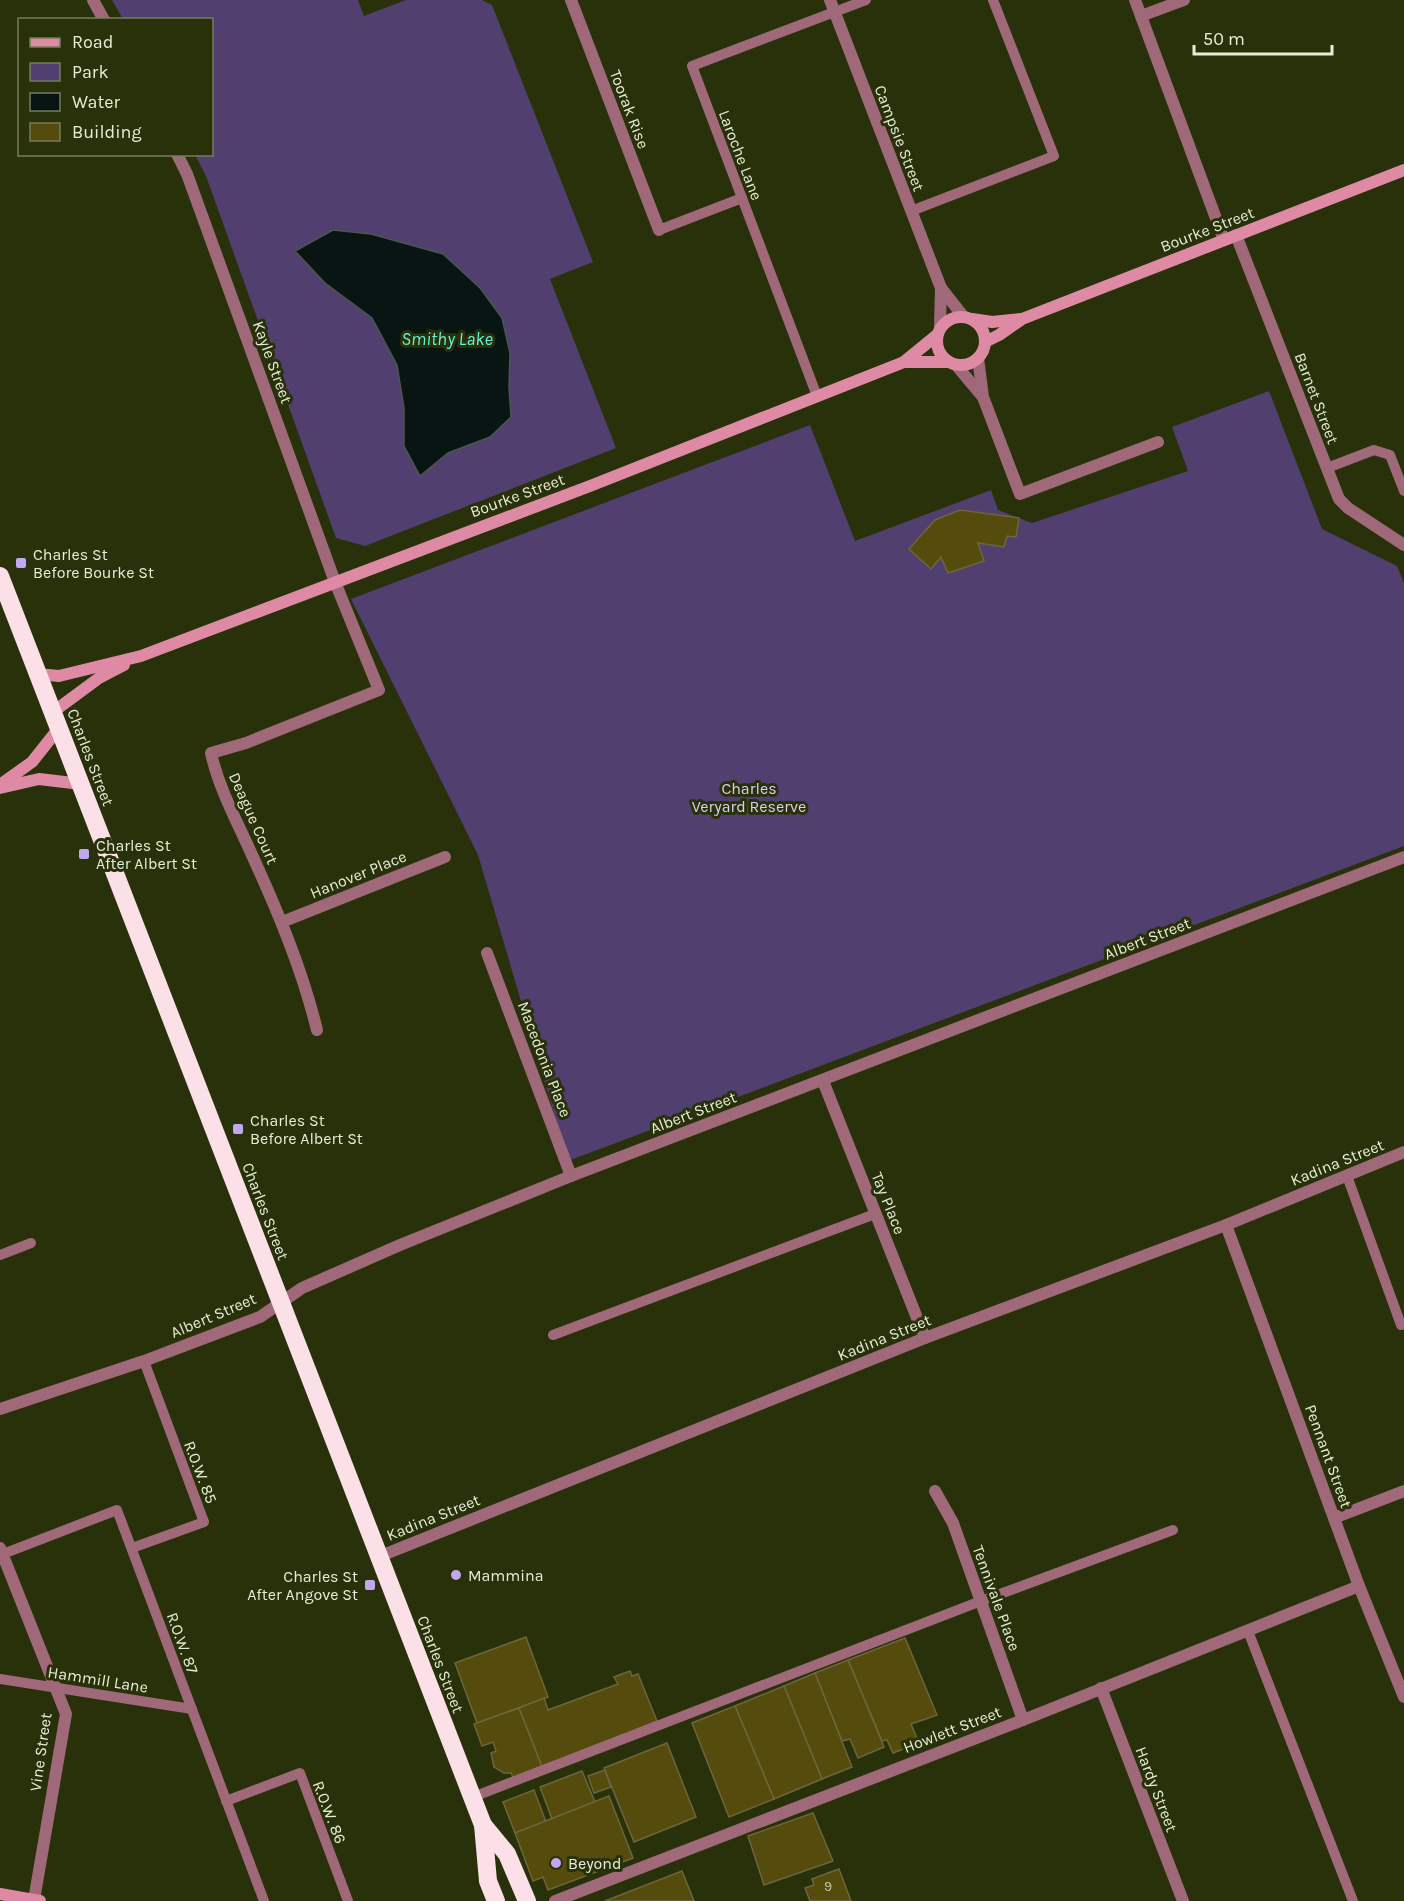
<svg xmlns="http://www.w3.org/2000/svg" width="1404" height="1901" font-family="Karla,sans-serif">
  <rect width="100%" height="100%" fill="#29310a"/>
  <g fill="#503f6f">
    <path d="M112,0H358L364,16L406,0H482L492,5L593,262L550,279L616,448L365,546L336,538L206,176L195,155L212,154V20L123,19Z"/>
    <path d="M1269,391L1322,529L1397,566L1404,583V846L568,1161L478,855L351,599L810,425L855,541L991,490L998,510L1032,523L1188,471L1172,427Z"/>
  </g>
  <path fill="#081512" stroke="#4b564d" stroke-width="1.5" d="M333,230L371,234L443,254L480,288L502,318L510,353L509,387L511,417L490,437L448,453L420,476L404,446V408L397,365L372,318L325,283L295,251Z"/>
  <g fill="#554b0c" stroke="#6c663d" stroke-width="1.5">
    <path d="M960,510L1019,518L1016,537L1007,536L1004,547L978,543L984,561L948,573L941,557L931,569L909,549L935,520Z"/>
    <path d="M526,1637L548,1697L477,1723L455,1663Z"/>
    <path d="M905,1638L937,1715L911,1724L919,1743L893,1753L887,1740L882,1741L848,1660Z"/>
    <path d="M848,1660L884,1747L858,1758L850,1739L842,1741L815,1673Z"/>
    <path d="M630,1671L632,1676L638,1674L657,1721L542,1767L519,1708L544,1698L548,1710L618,1684L614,1677Z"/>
    <path d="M815,1673L852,1767L822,1779L784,1686Z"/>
    <path d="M784,1686L822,1779L774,1799L735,1706Z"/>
    <path d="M735,1706L774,1799L729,1817L692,1723Z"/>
    <path d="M519,1708L542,1767L514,1779L511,1773H504L494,1767L491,1753L496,1751L493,1742L482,1746L474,1724Z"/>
    <path d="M667,1743L696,1817L634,1842L604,1768Z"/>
    <path d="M605,1770L611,1787L594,1793L588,1776Z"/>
    <path d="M582,1771L595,1802L552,1819L540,1787Z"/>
    <path d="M534,1790L546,1822L515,1833L503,1802Z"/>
    <path d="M609,1796L633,1858L548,1890L543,1877L533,1881L515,1833Z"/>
    <path d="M813,1813L833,1861L764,1885L748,1836Z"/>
    <path d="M839,1869L851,1901H810L805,1888L814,1885L812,1879Z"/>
    <path d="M682,1871L694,1901H605Z"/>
  </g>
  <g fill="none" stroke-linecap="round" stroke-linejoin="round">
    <g stroke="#9f6979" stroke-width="10">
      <path d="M911,211L1054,156L993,0"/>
      <path d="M659,230L742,198"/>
      <path d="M817,396L692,66L866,0"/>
      <path d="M1327,468L1374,450L1390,455L1404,491"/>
      <path d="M1347,1176L1401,1325L1404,1324"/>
      <path d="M0,1255L31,1243"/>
      <path d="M553,1335L875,1214"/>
      <path d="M132,1548L204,1522L144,1361"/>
      <path d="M0,1555L117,1510L264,1901"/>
      <path d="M1248,1631L1353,1901"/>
      <path d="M0,1679L192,1709"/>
      <path d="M473,1797L981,1601L1173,1530"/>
      <path d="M226,1801L300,1773L348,1901"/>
    </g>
    <g stroke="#9f6979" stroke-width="12">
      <path d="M93,0L104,20"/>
      <path d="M571,0L659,230"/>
      <path d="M830,0L941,288L963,316"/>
      <path d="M1135,0L1224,240"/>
      <path d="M1141,16L1184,0"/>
      <path d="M177,154L187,174L335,582L379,690L246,743L211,753C219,789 237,821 252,855C278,912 302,969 317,1030"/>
      <path d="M1236,235L1339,499L1348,508L1404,545"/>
      <path d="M940,327L941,288"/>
      <path d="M978,358L983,397L1020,494L1158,442"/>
      <path d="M956,365L982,396"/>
      <path d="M282,922L445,857"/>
      <path d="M487,953L571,1176"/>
      <path d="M823,1081L925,1338"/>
      <path d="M1226,1225L1359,1586L1404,1697"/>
      <path d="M0,1409L144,1361L260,1317L302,1288L400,1245L571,1176L1404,857"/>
      <path d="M935,1491L953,1523L1023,1720"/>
      <path d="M1334,1518L1404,1491"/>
      <path d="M0,1548L66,1714L34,1900"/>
      <path d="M378,1557L925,1338L1226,1225L1404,1152"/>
      <path d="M1101,1688L1183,1901"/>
      <path d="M555,1901L1023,1720L1359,1586"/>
    </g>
    <g stroke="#df8aa5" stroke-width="12">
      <circle cx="961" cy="341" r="24"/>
      <path d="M972,319L992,322L1021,319"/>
      <path d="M985,342L999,335L1022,319L1404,170"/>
      <path d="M904,362H949"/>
      <path d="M37,674L59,676L141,656L590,486L904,362L937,335"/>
      <path d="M53,712L99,678L124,665"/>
      <path d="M0,785L32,762L59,728"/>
      <path d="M0,788L39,779L81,784"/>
      <path d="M0,1894L40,1901"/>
    </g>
    <g stroke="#fce0e8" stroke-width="18">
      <path d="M0,576L483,1825L488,1881L496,1901"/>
      <path d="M483,1825L507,1854L527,1901"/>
    </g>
  </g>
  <g fill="#c2a8f3" stroke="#29310a" stroke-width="2">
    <rect x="15" y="557" width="12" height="12" rx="3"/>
    <rect x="78" y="848" width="12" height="12" rx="3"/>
    <rect x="232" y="1123" width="12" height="12" rx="3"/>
    <circle cx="456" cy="1575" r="6"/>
    <rect x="364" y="1579" width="12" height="12" rx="3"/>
    <circle cx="556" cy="1863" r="6"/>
  </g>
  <g text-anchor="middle" stroke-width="6" stroke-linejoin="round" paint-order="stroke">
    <g font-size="14" fill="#c2c4a4">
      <text x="828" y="1891">9</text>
    </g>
    <g font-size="16" fill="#e6edd7" stroke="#29310a">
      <text transform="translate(630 109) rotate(69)" y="6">Toorak Rise</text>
      <text transform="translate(900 138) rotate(69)" y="6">Campsie Street</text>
      <text transform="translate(741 155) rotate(69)" y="6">Laroche Lane</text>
      <text transform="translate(1207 229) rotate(-21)" y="6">Bourke Street</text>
      <text transform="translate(273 362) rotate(70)" y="6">Kayle Street</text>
      <text transform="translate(1317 398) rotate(69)" y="6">Barnet Street</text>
      <text transform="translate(517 495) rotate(-20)" y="6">Bourke Street</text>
      <text transform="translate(91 757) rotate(69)" y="6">Charles Street</text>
      <text transform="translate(254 818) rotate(66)" y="6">Deague Court</text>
      <text transform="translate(358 874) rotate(-22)" y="6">Hanover Place</text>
      <text transform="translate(1147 938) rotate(-21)" y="6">Albert Street</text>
      <text transform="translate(545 1059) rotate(69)" y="6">Macedonia Place</text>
      <text transform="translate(693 1112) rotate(-21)" y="6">Albert Street</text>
      <text transform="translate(1337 1162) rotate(-22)" y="6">Kadina Street</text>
      <text transform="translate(889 1203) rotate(68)" y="6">Tay Place</text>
      <text transform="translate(266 1211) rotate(69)" y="6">Charles Street</text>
      <text transform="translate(213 1315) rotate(-23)" y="6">Albert Street</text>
      <text transform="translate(884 1337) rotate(-22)" y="6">Kadina Street</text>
      <text transform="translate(1329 1456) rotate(70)" y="6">Pennant Street</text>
      <text transform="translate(201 1472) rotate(69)" y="6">R.O.W. 85</text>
      <text transform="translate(433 1517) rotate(-22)" y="6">Kadina Street</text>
      <text transform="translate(997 1598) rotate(70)" y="6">Tennivale Place</text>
      <text transform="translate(183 1643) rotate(70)" y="6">R.O.W. 87</text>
      <text transform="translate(441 1664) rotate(69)" y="6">Charles Street</text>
      <text transform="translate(98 1679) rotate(9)" y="6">Hammill Lane</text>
      <text transform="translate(952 1729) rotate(-21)" y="6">Howlett Street</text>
      <text transform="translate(40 1752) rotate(-82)" y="6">Vine Street</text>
      <text transform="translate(1157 1789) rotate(69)" y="6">Hardy Street</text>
      <text transform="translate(330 1812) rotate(69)" y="6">R.O.W. 86</text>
    </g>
    <g font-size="16" fill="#e6edd7" stroke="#29310a" text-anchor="start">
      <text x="33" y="560">Charles St<tspan x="33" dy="18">Before Bourke St</tspan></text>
      <text x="96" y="851">Charles St<tspan x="96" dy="18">After Albert St</tspan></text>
      <text x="250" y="1126">Charles St<tspan x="250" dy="18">Before Albert St</tspan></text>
      <text x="468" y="1581">Mammina</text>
      <text x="358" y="1582" text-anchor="end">Charles St<tspan x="358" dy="18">After Angove St</tspan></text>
      <text x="568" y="1869">Beyond</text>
    </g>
    <g font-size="16" fill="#dacef3" stroke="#29310a">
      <text x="749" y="794">Charles<tspan x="749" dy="18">Veryard Reserve</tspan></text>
    </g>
    <g font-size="18" font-style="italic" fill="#64f4db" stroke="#29310a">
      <text x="447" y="345">Smithy Lake</text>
    </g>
  </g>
  <rect x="18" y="18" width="195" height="138" fill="#29310a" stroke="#757c5c" stroke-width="1.5"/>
  <rect x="30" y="38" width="30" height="9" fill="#df8aa5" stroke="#757c5c" stroke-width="1.5"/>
  <text x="72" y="48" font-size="18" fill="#e6edd7">Road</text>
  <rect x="30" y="63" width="30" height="18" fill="#503f6f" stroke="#757c5c" stroke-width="1.5"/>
  <text x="72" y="78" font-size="18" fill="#e6edd7">Park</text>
  <rect x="30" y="93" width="30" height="18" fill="#081512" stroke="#757c5c" stroke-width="1.5"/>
  <text x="72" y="108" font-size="18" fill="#e6edd7">Water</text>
  <rect x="30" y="123" width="30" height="18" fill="#554b0c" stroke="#757c5c" stroke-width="1.5"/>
  <text x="72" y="138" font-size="18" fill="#e6edd7">Building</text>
  <path d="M1194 45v9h138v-9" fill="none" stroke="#e6edd7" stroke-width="3"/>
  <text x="1203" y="45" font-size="18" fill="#e6edd7" stroke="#29310a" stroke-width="4.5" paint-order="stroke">50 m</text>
</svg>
